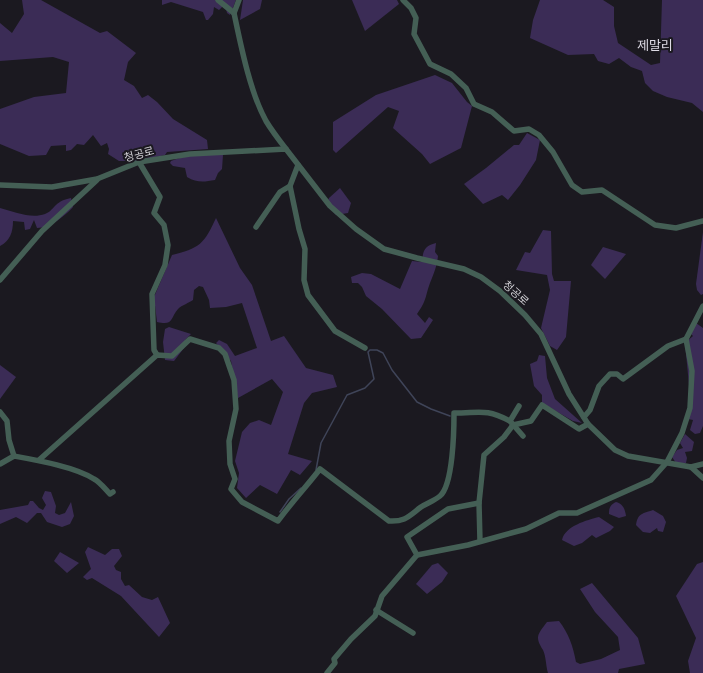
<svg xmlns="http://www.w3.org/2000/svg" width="703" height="673" font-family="'Golos Text','Noto Sans KR',sans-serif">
  <rect width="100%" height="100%" fill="#1b1920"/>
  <g fill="#3b2c56">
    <path d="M22,0H41L100,33L107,31L136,53L128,62L124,80L134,86L142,98L148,95L157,102L173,119L207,140L208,149L167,152L165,155L137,161H119L108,154L109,149L107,143L101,146L93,135L84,145L77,144L71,150L66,151V145L51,146L46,155L29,156L0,144V109L34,97L66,93L69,62L53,57L0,61V23L12,33L24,14Z"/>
    <path d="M162,0H236L230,15L227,13L225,4L219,10L214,7L213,14L208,20H206L203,12L171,2L162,5Z"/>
    <path d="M243,0H262L260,9L240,20Z"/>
    <path d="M352,0H397L399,4L365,31Z"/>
    <path d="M540,0H603L614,7V26L618,43L651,65L660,63L662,0H703V112L692,103L667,97L653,91L645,83L642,71L631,67L619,58L609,64L598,61L594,54L568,55L530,38L533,20Z"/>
    <path d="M435,75L452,83L467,102L472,106L461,148L430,164L422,154L393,128L399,111L388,107L336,153L333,150V122L376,95Z"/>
    <path d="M527,133L540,140L536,160L520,185L508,200L502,195L483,204L464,184L486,168L514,145H519Z"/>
    <path d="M223,155L222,169L218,173L215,180C204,182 197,183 187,177L185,168L173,166L170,163L171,161C187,154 206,155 223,155Z"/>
    <path d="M340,188L351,203L348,213L336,215L326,204L329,198Z"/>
    <path d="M71,198L73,207C65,216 50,228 37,228L34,220L30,229L25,230L24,222L13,221C13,232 10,241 0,246V208C15,212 31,219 45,214C54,211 54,201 71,198Z"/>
    <path d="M216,218L240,268L252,285L271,341L284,336L306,368L333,375L337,387L312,393L304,403L288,454L312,461L300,475L291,470L277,494L260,485L246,498L237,488L239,473L235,461L242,432L250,423L259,420L271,425L283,392L272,379L238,398L231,361L216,343L219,340L227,344L235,356L257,348L242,303L226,307L210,308L209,300L203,287L199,286L194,290L193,300C189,303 182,305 178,309C170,318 174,326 157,322L154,297L172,255C200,248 204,244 216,218Z"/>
    <path d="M543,230L551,231L552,274L554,281H571L566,337L557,350L550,346L541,328L550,290L547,275L516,270L525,252L530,253Z"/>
    <path d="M703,232V294L701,295L697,290L696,284Z"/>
    <path d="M436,243L435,252L438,256C437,266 434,273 430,283C425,297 427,300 417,314L425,323L429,317L433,320L421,338L411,339L382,309L366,296L362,287L358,283H352L351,277L362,273L371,274L400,289L412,261L422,262C423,251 424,246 436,243Z"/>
    <path d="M603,247L626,254L605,279L591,265Z"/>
    <path d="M696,323L703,328V426L700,433L695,434L690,430L693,420L688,419L691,406L685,343L693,336L691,334Z"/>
    <path d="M169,327L191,334L185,340L184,348L174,361L165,360L163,342L165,329Z"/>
    <path d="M539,355L545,356L547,378L555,399L582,423L573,421L542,403V395L534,386L530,364L537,361Z"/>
    <path d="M0,365L16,377L0,399Z"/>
    <path d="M685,434L694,442L692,451L685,452L687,458L686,463H676L672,457L677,450L683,448L680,443Z"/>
    <path d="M45,491L51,492L56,506L55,513L59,515L65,513L71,502L74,516L70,524L62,527L47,522L41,513H37L27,523L16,517L0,524V510L28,505L30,501H33L39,508L43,510L46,505L42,498Z"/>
    <path d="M616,502C623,504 625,509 626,516L619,518L609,514C609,508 610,505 616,502Z"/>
    <path d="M653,510L663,516L666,522L663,532L658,531L657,528L650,533L643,532L636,525C638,513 642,514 653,510Z"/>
    <path d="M599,517L614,527L610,531L596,538L592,535L582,543L574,546L562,540C565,526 587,520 599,517Z"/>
    <path d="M88,547L105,555L112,549H119L122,556L114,566L116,570L121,572V579L125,586L129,585L142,597L152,600L158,597L170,623L159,637L121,596L92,578L87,580L83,577L91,569L85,552Z"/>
    <path d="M60,552L79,563L67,573L54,561Z"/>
    <path d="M703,562V673H690L688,661L696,638L676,596L697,564Z"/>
    <path d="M438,563L448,573L442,582L427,594L416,584L432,565Z"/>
    <path d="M592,583L638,638L645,664L619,669L618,673H548C546,667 546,656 543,650C535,637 537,635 547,622L559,621C569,634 573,646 576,662L580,664L601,659L620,650L618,637L595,612L580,589Z"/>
  </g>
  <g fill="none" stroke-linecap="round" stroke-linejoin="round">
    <g stroke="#3f4458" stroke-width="1.5">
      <path d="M316,470L321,443L347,395L365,388L374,379L368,352L370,350H377L383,353L392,370L417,402L431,409L450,416"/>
      <path d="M280,512L289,499L301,488"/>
    </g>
    <g stroke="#445f55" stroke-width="5.5">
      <path d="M218,0L234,13"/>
      <path d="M403,0L411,8L416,18L414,34L430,64L451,74L466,88L474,104L492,112L514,131L529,129L539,135L553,152L572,185L582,192L602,190L655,225L676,228L703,221"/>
      <path d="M234,13C241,46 250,92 266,121C272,131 279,140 286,149"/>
      <path d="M234,13L239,0"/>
      <path d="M139,162L160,197L154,213L164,225L168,245L165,265L152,294L154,350L157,355"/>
      <path d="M298,165L290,186L299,229L305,249L304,280L308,295L335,331L365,348"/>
      <path d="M0,185L52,187L97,179L139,162L190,154L286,149L330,206L356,229L384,249L417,258L464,269L481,277L500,291L525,315L541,334L569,394L588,424L615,450L628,456L691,467L703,478"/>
      <path d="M256,227L280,192L290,186"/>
      <path d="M0,280L42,231L97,180"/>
      <path d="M519,406L510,421L523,436"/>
      <path d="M0,412L7,421L9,440L14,456L0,464"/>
      <path d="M584,417L590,410L599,386L610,374H617L623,379L668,346L686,339L703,306"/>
      <path d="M14,456C36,460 76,467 94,479C100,482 105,489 110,494L113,492"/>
      <path d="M39,460L157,355L172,356L190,339L219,348L225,354L234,380L236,409L229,441L230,464L235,479L231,489L242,502L278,521C291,503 306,487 320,469L389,521C405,522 409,516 421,507C427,503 434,501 440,496C453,485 454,431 454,413C480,413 485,408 510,421"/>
      <path d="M691,467L703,464"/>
      <path d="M480,541L479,503L484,455L504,437L513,425L531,421L542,405L579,429L588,424"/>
      <path d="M417,555L407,537L448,509L479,503"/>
      <path d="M376,610L413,633"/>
      <path d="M327,673L335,663L334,659L351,639L375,616L382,596L417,555L468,545L526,529L559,513H577L651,480L667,462L682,433L690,408L692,371L686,339"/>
    </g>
  </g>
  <g text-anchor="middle" stroke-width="4" stroke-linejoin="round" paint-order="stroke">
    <g font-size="11" fill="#d3d2d7" stroke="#1b1920">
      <text transform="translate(139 154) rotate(-15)" y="4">청공로</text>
      <text transform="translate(516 293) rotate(42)" y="4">청공로</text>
    </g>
    <g font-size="13" fill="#dedbe5" stroke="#1b1920">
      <text x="655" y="50">제말리</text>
    </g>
  </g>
</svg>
